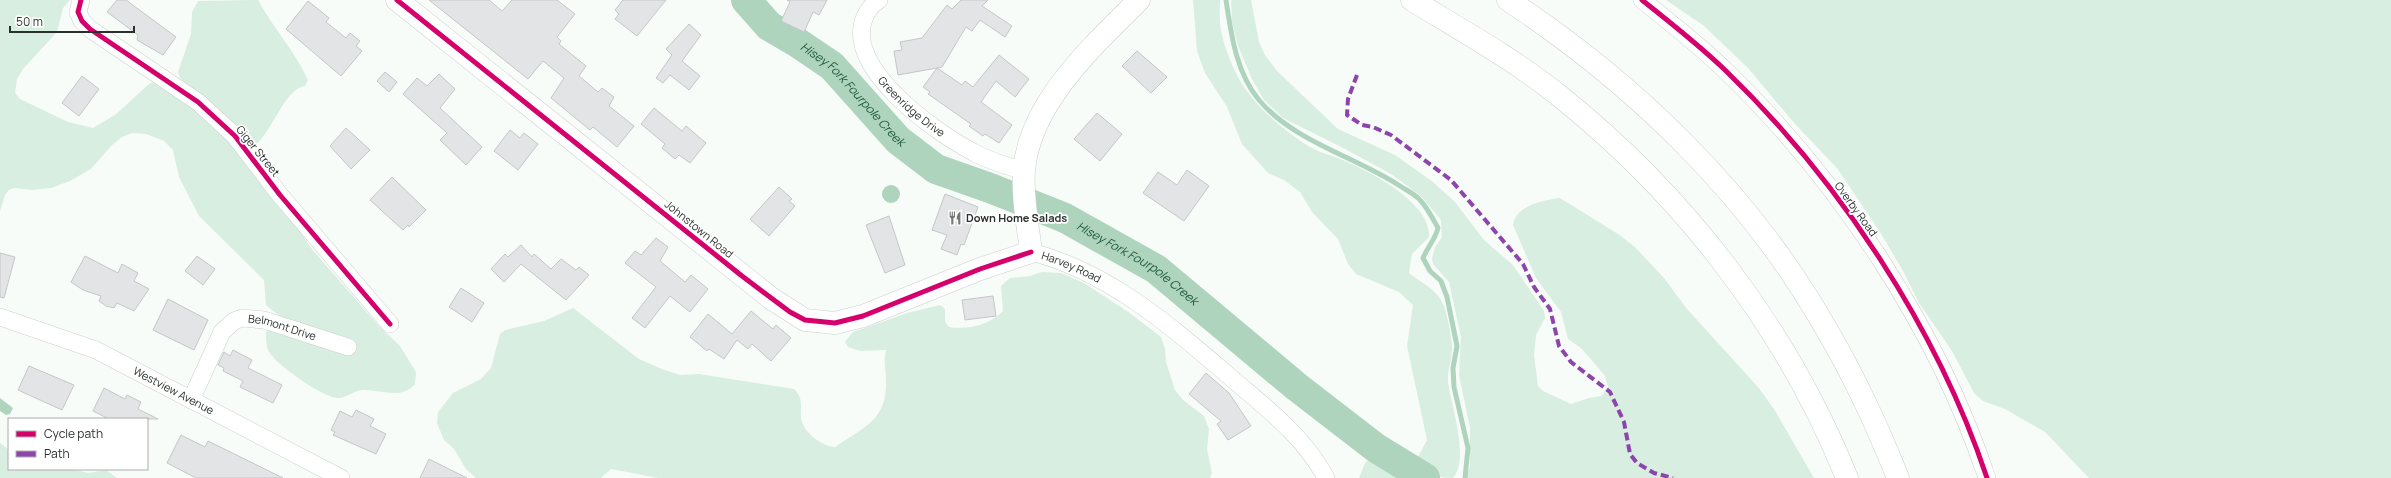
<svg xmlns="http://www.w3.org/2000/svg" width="2391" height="478" font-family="Manrope,sans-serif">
  <rect width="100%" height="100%" fill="#f7fcf9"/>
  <g fill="#d8eee0">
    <path d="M0,0H70L63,8L57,32L23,69L17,79L15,93L20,99L68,122L93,128L115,115L149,84L155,82L172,90L239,152L290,216L311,248L379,326L400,346L416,372L415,384C401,400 382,390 364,390C354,390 347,398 338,398C324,398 274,364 268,350C266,345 266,338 266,332L282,318L266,305L264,280L199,216L179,177L173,150L164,141L146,134L132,133L122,137L112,145L91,169L70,181L51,188L32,190L14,188L9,190L5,195L0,211Z"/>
    <path d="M258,0C273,28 295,51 308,80L305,86C284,89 272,133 255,145L190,87L180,78L178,72L191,34L192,12L198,1Z"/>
    <path d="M1193,0H1220C1220,10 1219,21 1221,30C1224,48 1236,77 1247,91C1264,114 1286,132 1310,147C1317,151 1324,153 1332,156C1361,166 1432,201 1429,237L1412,254L1409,273C1423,284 1437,289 1444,306C1448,319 1452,335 1452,349C1452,360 1447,371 1448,382C1451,405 1470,459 1453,478C1438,478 1423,474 1417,459L1427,440L1407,346L1413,305L1399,292L1356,274L1348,264L1338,239L1312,212L1300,192L1284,180L1268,173L1242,144L1227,107L1205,73L1197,51Z"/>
    <path d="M1231,0H1251L1259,42L1265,55L1277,71L1338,129L1395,155L1433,182L1455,202L1484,240L1513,265L1544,311L1545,318L1536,335L1534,355L1538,386L1543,391L1571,404L1589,398L1601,396L1608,387L1605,376L1582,349L1568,339L1561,312L1536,278L1513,225C1516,205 1544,200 1560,198L1618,234L1635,247L1664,278L1687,309L1758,387L1774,409L1814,478H1466L1470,466V428L1459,375L1461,337L1449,282L1433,264L1432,259L1435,247L1442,237L1441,220L1421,196L1391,174L1345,149L1283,118L1264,100L1252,79L1238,46L1232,22Z"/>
    <path d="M1666,0H2391V478H2089L2045,432L2005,409L1983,401L1974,393L1952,351L1919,303L1903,271L1880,232L1837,168L1795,124L1748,68L1704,26Z"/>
    <path d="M1042,272L1061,273L1084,283L1127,311L1161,337L1165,349L1166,362L1175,390L1183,400L1204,416L1209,429L1207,449L1212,473L1210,478H658L611,469L601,478H476L466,469L454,449L444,440L437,423L438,412L453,393L481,379L491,368L500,334L505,330L544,321L573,308L639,359L662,369L680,375L699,374L794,389C804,399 800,405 801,418C803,432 821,446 835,447C863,427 887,421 886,381C886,370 883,360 886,350L860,351L848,347L845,342L853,332L859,330L907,313L940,305L945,309V322L949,327C969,330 989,325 1003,311L1001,286L1010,278L1030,276Z"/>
    <path d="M0,443L9,450V469H73L88,473L106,470L117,478H0Z"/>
    <path d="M1370,459L1385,467L1397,478H1359L1365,463Z"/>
  </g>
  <g fill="#afd4be">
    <circle cx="891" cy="194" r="9"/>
    <path d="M0,398L13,408L10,414L6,415L0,411Z"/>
  </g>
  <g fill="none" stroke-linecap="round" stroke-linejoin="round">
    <path stroke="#afd4be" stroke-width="5" d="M1226,0C1231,33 1236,73 1259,100C1293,141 1356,157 1400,186C1406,190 1415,194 1420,200C1427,207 1433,219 1438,228C1435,240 1428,246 1423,258L1430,271L1441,281L1447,297L1457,346L1453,368L1454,387L1468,448L1465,478"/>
    <path stroke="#afd4be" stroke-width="30" id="s1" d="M746,0L769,26L798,43L832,66L898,140L936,169L990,188L1065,218L1156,269L1297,387L1376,448L1425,478"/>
  </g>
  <g fill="#e3e4e6" stroke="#c4c6c8">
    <path d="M117,0H126L176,37L163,55L137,40L138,35L107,12Z"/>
    <path d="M429,0H489L502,11L512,0H557L575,14L557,37L561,41L559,44L586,66L579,76L598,92L602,88L614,97L609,106L634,126L617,147L593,127L590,130L551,98L564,78L543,61L528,79Z"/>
    <path d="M623,0H666L637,36L615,19L619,14L615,10Z"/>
    <path d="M787,0H827L819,15L813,12L804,32L781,21L790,2Z"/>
    <path d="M961,0H988L982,6L1012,26L1005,37L980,20L972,31L966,27L942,67L937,68L962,85L965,81L973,87L999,55L1029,79L1015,97L996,81L981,102L1012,125L999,143L985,134L983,136L969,126L971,124L928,94L930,92L923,87L937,68L898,75L894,51L902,50L900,42L922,38L947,5L952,9Z"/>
    <path d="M308,1L329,18L326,22L346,38L350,33L360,41L356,46L362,51L341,76L286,29Z"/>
    <path d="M689,24L701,35L682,61L700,76L689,90L670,75L663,83L656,78L672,55L666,49Z"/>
    <path d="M1137,51L1167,77L1151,93L1122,66Z"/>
    <path d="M385,72L397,82L389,92L377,81Z"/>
    <path d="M439,74L455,89L440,108L482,147L466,165L440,140L447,133L403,94L417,78L427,86Z"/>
    <path d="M82,76L99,89L79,116L62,103Z"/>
    <path d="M654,108L682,131L686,126L706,143L690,163L679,155L675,159L662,148L665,144L641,124Z"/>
    <path d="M1097,113L1122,134L1100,161L1074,139Z"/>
    <path d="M346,128L370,150L351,169L330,146Z"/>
    <path d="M510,130L520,138L524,133L538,144L518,170L494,151Z"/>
    <path d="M1187,170L1209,186L1184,221L1143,193L1158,172L1177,185Z"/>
    <path d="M392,177L426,210L409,227L408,225L403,230L370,200Z"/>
    <path d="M779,187L792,199L789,201L795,206L769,236L750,219Z"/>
    <path d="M945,194L978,207L964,245L961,244L957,255L941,249L947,235L932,230Z"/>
    <path d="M889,216L905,265L885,273L866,225Z"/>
    <path d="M656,238L668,247L660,261L685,282L691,275L708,289L690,312L670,296L645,328L632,318L656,287L625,263L635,251L641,255Z"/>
    <path d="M521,245L532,257L534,254L551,269L561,259L576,270L579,267L589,275L566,300L521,264L504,282L491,269L505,254L508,257Z"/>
    <path d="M0,253L15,257L4,298L0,297Z"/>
    <path d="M85,256L118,273L122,264L138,273L134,281L149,289L134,311L117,303L114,308L106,306L99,301L101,296L83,290L71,282Z"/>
    <path d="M197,256L215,269L203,285L185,271Z"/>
    <path d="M461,288L484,303L472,322L449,307Z"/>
    <path d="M993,296L996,316L965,320L962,300Z"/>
    <path d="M168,299L208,320L194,350L153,330Z"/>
    <path d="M751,311L773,329L776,325L791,338L771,361L752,344L748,349L737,340L724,359L709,349L707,351L690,337L708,314L732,334Z"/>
    <path d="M233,350L252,360L248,368L282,385L273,403L240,387L243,381L223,371L224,368L218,365L224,352L230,356Z"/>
    <path d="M29,366L74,385L62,410L18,390Z"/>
    <path d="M1206,373L1229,393L1251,426L1228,440L1217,424L1221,421L1189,394Z"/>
    <path d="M104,388L125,399L127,395L141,402L138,409L158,419H109L93,411Z"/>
    <path d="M356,410L374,419L370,426L386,434L376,454L333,435L335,432L331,430L340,411L352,417Z"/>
    <path d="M181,435L205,447L208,441L283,478H196L167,463Z"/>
    <path d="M429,459L467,478H420Z"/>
  </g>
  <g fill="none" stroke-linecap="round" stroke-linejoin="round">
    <g stroke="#cbd1cd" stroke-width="18">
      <g id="street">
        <path d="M81,0L78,12L82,21L90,29L198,102L235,136L280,195L390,324"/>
        <path id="s2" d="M879,0C870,6 866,12 863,22C849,71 935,132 973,152C989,161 1007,166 1024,171"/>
        <path d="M1642,0C1671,23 1699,45 1725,70C1839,180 1937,328 1987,478"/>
        <path id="s3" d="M1031,252C1111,272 1175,330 1236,382C1270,411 1305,438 1326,478"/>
        <path id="s4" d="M0,317L96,350L341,478"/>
        <path id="s5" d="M191,400L222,332L234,321L242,318L264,320L348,347"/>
      </g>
    </g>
    <g stroke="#cbd1cd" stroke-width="23">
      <path id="secondary" d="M397,0L772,299L805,320L835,323L863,316L980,269L1031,252C1028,226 1022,197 1024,171C1029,103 1094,45 1139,0"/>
    </g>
    <g stroke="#cbd1cd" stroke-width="23">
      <g id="highway">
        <path d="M1412,0C1461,30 1512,58 1557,94C1684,195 1786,327 1847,478"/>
        <path d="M1508,0C1634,83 1749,194 1824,325C1853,374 1877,425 1898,478"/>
      </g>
    </g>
    <use href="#street" stroke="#fefffe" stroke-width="17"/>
    <use href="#secondary" stroke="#fefffe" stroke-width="22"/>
    <use href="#highway" stroke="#fefffe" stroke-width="22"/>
    <path stroke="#8e44ad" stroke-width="4" stroke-dasharray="8 4" stroke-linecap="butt" d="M1357,75L1348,99L1347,115L1362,125L1373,127L1391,135L1451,180L1523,264L1534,287L1550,309L1559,346L1571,362L1610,392L1624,422L1630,454L1637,463L1654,473L1673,478"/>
    <g stroke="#fff" stroke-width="8">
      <g id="cycleway">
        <path d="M81,0L78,12L82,21L90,29L198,102L235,136L280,195L390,324"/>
        <path d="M397,0L742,276L790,312L805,320L835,323L863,316L980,269L1031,252"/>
        <path d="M1642,0C1671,23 1699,45 1725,70C1839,180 1937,328 1987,478"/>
      </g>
    </g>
    <use href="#cycleway" stroke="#d6006c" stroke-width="5"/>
  </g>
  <defs>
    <g id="restaurant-bare" transform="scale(1.08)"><path d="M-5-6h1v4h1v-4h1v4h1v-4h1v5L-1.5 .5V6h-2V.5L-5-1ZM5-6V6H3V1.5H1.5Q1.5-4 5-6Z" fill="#727874" stroke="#fff" stroke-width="2.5" paint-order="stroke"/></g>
  </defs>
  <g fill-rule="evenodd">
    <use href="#restaurant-bare" x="955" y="218"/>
  </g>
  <g text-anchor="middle" stroke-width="3.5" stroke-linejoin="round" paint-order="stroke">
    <g font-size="11" fill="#2a312d" stroke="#fff">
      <text dy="4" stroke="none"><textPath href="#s2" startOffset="131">Greenridge Drive</textPath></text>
      <text transform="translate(258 151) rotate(51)" y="4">Giger Street</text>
      <text transform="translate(1856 209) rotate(54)" y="4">Overby Road</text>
      <text transform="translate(699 229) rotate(39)" y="4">Johnstown Road</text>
      <text dy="4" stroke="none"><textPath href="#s3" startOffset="43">Harvey Road</textPath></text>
      <text dy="4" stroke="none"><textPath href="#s5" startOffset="141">Belmont Drive</textPath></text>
      <text dy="4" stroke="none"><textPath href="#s4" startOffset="189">Westview Avenue</textPath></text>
    </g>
    <g font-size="11" font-weight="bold" fill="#2a312d" stroke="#fff" text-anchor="start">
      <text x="966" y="222">Down Home Salads</text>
    </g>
    <g font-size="12" font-style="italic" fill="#1e593c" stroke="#fff">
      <text dy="4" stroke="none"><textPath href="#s1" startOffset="144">Hisey Fork Fourpole Creek</textPath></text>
      <text dy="4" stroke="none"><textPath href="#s1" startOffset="480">Hisey Fork Fourpole Creek</textPath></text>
    </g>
  </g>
  <rect x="8" y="418" width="140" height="52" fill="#ffffff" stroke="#aaadab"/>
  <rect x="16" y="431" width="20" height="6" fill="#d6006c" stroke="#aaadab"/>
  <text x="44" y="438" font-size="12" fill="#2a312d">Cycle path</text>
  <rect x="16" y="451" width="20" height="6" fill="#8e44ad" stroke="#aaadab"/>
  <text x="44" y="458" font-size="12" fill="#2a312d">Path</text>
  <path d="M10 26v6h124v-6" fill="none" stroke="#2a312d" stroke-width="2"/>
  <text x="16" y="26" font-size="12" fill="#2a312d" stroke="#ffffff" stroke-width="3" paint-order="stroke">50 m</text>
</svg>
